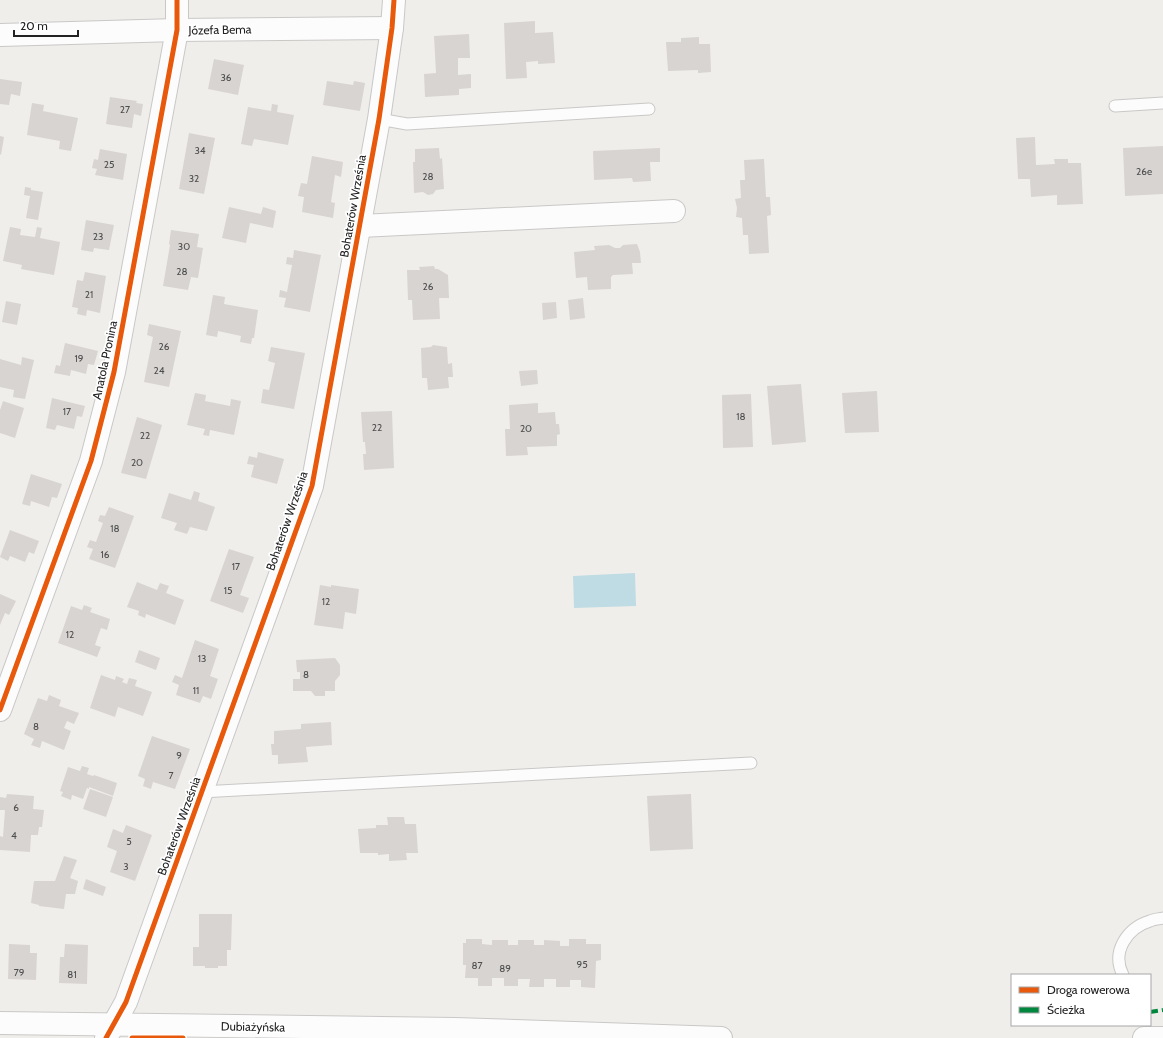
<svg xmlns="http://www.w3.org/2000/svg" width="1163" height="1038" font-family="Cabin,sans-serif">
  <rect width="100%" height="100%" fill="#f0eeeb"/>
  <path fill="#bfdbe3" d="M635,573L636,606L574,608L573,576Z"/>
  <g fill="#d7d4d2">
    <path d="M535,21V33L553,32L555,63L538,64V61L526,62L527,78L506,79L504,23Z"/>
    <path d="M469,34L470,58H458V75L471,74V88L459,89V95L425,97L424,74L436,73L434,36Z"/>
    <path d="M699,37V44H710L711,72L698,73V70L668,71L666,42H681V38Z"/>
    <path d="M214,59L244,65L238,95L208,89Z"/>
    <path d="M0,79L22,82L20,96L11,94L9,105L0,104Z"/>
    <path d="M327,81L353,85L354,81L365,83L360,111L323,105Z"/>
    <path d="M110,97L137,101L136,103L143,104L141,116L134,114L132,128L106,124Z"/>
    <path d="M32,103L44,105L43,111L78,118L71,151L59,149L60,141L27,135Z"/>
    <path d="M272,104L278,105L277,112L294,115L288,145L254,139L252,146L241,144L248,107L271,111Z"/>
    <path d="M189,133L215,138L204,194L179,189Z"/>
    <path d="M0,136L4,137L1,155L0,154Z"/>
    <path d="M1035,137L1036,165L1055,164L1054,159H1068V163H1081L1083,204L1057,205V195L1031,197L1030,179H1018L1016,138Z"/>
    <path d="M1163,146V194L1125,196L1123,148Z"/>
    <path d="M439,148L440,159L442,158L444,189L436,190L433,194L428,195L423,192L414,193L413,162H415V149Z"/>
    <path d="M660,148V162H650L651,181L633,182L632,178L594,180L593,151Z"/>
    <path d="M100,149L127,154L123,180L95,175L97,169L92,168L94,159L98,160Z"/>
    <path d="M312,156L343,162L341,177L335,175L333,189L331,202L335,203L333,218L302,212L304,197L298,196L301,183L307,184Z"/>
    <path d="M764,159L766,197H770L771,215L767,216L769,253L749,254L748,235H743L742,218L736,217L737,208L735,199L741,198L740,180H745L744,160Z"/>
    <path d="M25,187L31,188V190L43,192L38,220L26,218L30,196L24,195Z"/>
    <path d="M229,207L261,214L263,207L276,211L273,228L250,223L246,243L222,238Z"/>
    <path d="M86,220L114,225L109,250L94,248L93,252L81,250Z"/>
    <path d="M10,227L21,229L20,235L35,237L37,227L42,228L40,238L60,242L54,275L21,269L22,265L3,261Z"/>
    <path d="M171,230L199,234L197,247L203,248L198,278L191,277L188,290L163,286L170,245L169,244Z"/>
    <path d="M637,244L640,252L641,263H632L633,274L613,275L611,277V289L588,290L587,277L576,278L574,252L595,250L594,246L609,245L615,248H620L623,245Z"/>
    <path d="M294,250L321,255L310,312L284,307L286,298L279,297L280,290L287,292L292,265L286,264L287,257L293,258Z"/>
    <path d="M434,266L435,269H438L448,275L449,298H439L440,319L413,320L412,300H408L407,270H420L419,267Z"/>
    <path d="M85,272L106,276L100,313L87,310L86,316L77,314L78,308L72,307L77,280L83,281Z"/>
    <path d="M213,295L225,297L224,304L258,310L254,338H252L251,344L240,342L241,336L218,331L217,337L206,335Z"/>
    <path d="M583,298L585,318L570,320L568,300Z"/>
    <path d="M6,301L21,304L17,325L2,322Z"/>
    <path d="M556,302L557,318L543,320L542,303Z"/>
    <path d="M149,324L181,331L169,387L144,382L153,337L147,335Z"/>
    <path d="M65,343L98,351L94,365L88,364L86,374L71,370L70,376L54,373L56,365L60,366Z"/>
    <path d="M433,345L447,347L448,364L452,363L453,377H448L449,388L428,390L427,378H422L421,348L431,347Z"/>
    <path d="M271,347L305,353L294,409L261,403L263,389L269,390L275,363L268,361Z"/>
    <path d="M22,357L34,360L25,399L13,397L14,390L0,387V359L21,365Z"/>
    <path d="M537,370L538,384L521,386L519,371Z"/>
    <path d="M801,384L806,442L772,445L767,386Z"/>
    <path d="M877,391L879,432L845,433L842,393Z"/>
    <path d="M195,393L206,395L205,401L230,406L231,399L241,401L234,435L210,430L209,436L203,435L205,429L187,425Z"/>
    <path d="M751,394L753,447L723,448L722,395Z"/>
    <path d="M52,398L85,406L82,417L77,416L74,429L57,425L55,430L46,428Z"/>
    <path d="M3,401L24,408L15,438L0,433V410Z"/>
    <path d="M538,403V413L555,412L556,424H559L560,434L557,435V446L527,447L528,455L506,456L505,429H510L509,405Z"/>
    <path d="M392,411L394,468L364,470L363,454H366L365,442H363L361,412Z"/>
    <path d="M137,417L162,425L146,479L121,473Z"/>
    <path d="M258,452L284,459L277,484L251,477L254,465L247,464L249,456L257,458Z"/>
    <path d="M31,474L62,484L57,498L52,497L49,507L31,501L30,506L22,504Z"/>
    <path d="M194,491L200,493L198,501L215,507L207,531L190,527L187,534L174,530L177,523L161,518L169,493L191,500Z"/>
    <path d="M109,507L134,516L115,568L89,559L93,549L87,547L90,540L96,542L103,523L98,521L100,515L105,516Z"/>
    <path d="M10,530L39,541L34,554L29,552L25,562L10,556L8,561L0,557Z"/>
    <path d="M229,549L254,557L240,595L249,598L243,613L210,601Z"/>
    <path d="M137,582L157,590L160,583L169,586L166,593L184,600L175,625L146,614L145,618L138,615L139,611L127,607Z"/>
    <path d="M320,585L331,587V585L359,589L356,614L345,612L343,629L314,625Z"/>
    <path d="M0,594L16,601L9,615L5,613L0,625Z"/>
    <path d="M84,605L92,608L90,612L110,619L107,630L101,628L98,636L95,645L101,647L97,657L58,643L71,606L82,610Z"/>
    <path d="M195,640L219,649L210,676L218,679L211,699L203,696L200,703L176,695L179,685L172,682L175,675L182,678Z"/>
    <path d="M139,650L160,658L156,670L135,662Z"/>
    <path d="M335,658L340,665V675L335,681V691H325V696H315L311,691H293V679H300V672H297L296,660Z"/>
    <path d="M101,675L115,680L116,676L124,679L122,682L127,684L129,678L137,680L135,686L152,692L143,716L118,707L115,717L90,708Z"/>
    <path d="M49,695L61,700L59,706L79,713L74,724L67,721L64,728L71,731L64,750L42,741L40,748L31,745L34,739L24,734L38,698L47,701Z"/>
    <path d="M331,722L332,745L306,747L308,762L278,764V755H272L271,744H274V731L301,729V724Z"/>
    <path d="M152,736L190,749L175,789L153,782L151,789L143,786L145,779L138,776Z"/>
    <path d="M82,766L89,768L87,774L93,776L94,775L117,783L113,796L89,787V789L87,788L83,799L72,795L71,800L61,796L63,792L60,791L68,767L80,771Z"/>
    <path d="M90,789L113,797L106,817L83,809Z"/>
    <path d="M7,794L34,796L33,809L44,810L42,827H39L38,835H31L30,852L0,850V836L3,837L5,810H0V797L6,798Z"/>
    <path d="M691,794L693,849L650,851L647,796Z"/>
    <path d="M387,817H404L405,824H416L418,853H406L407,860L389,861V854L378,855V853H360L358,829L376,828V825H388Z"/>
    <path d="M126,825L152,835L135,881L110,872L117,851L107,847L113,829L123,833Z"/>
    <path d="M64,856L77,860L70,878L78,881L75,894H66L64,909L39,906V905L31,903L34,881H55Z"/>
    <path d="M86,879L106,887L103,896L83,889Z"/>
    <path d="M199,914H232L231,950H227V966H218V968H205V966H193V947H199Z"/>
    <path d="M466,939H482V944L492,945V940H508V945H518V940H534V945H544V940L560,941V946H569V939H586V944H601V960L596,961L595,988L581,987V980H570V987H556V979H544V987H529L530,979H518V986H504V978H492V986H478V978H465L466,965H463V943H466Z"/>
    <path d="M9,944L30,945V953H37L36,980L8,979Z"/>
    <path d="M65,944L88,945L87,984L59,983L60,957H64Z"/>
  </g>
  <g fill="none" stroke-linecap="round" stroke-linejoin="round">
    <g stroke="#c9c8c7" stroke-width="13">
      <g id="service">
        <path d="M1115,106L1163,103"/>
        <path d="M379,119L407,124L649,109"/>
        <path d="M201,792L751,763"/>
        <path d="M1123,975C1111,952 1127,928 1150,921C1154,919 1159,919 1163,918"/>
      </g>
    </g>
    <g stroke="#c9c8c7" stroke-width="24">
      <g id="minor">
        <path d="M0,35L177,30L392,28"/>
        <path d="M360,226L674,211"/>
        <path d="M0,710L91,461L114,372L177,30V0"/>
        <path d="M106,1038L126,1002L312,486L379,119L392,28L394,0"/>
      </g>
    </g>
    <g stroke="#c9c8c7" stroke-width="24">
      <g id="tertiary">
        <path d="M0,1023L455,1029L721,1038"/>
        <path d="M1144,1038H1163"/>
      </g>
    </g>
    <use href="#service" stroke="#fdfcfc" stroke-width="11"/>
    <use href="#minor" stroke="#fdfcfc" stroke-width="22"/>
    <use href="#tertiary" stroke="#fdfcfc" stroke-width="22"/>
    <path stroke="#00873e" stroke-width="4" stroke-dasharray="8 4" stroke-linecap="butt" d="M1150,1012L1163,1010"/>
    <g stroke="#fff" stroke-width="8">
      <g id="cycleway">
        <path d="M0,710L91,461L114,372L177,30V0"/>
        <path d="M106,1038L126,1002L312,486L379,119L392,28L394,0"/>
        <path d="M132,1038H183"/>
      </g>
    </g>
    <use href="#cycleway" stroke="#e8590c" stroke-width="5"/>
  </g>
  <g text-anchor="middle" stroke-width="3.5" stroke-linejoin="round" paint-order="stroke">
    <g font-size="10" fill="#4f4e4e">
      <text x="226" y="81">36</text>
      <text x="125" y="113">27</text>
      <text x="200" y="154">34</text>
      <text x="109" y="168">25</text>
      <text x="1144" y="175">26e</text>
      <text x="428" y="180">28</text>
      <text x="194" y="182">32</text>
      <text x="98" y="240">23</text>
      <text x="184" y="250">30</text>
      <text x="182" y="275">28</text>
      <text x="428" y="290">26</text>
      <text x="89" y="298">21</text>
      <text x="164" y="350">26</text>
      <text x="79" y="362">19</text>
      <text x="159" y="374">24</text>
      <text x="67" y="415">17</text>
      <text x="741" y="420">18</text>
      <text x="377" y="431">22</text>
      <text x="526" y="432">20</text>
      <text x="145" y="439">22</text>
      <text x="137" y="466">20</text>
      <text x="115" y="532">18</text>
      <text x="105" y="558">16</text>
      <text x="236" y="570">17</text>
      <text x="228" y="594">15</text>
      <text x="326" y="605">12</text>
      <text x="70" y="638">12</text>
      <text x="202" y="662">13</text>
      <text x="306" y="678">8</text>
      <text x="196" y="694">11</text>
      <text x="36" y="730">8</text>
      <text x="179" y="759">9</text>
      <text x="171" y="779">7</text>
      <text x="16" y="811">6</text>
      <text x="14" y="839">4</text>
      <text x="129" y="845">5</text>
      <text x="126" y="870">3</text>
      <text x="582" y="968">95</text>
      <text x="477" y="969">87</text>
      <text x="505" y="972">89</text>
      <text x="19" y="976">79</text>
      <text x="72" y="978">81</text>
    </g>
    <g font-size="12" fill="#222" stroke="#fff">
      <text transform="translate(220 30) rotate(-1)" y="4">Józefa Bema</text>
      <text transform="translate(353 206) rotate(-80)" y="4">Bohaterów Września</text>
      <text transform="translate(105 360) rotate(-78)" y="4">Anatola Pronina</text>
      <text transform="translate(287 521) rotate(-71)" y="4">Bohaterów Września</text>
      <text transform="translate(179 826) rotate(-70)" y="4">Bohaterów Września</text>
      <text transform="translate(253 1027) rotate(1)" y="4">Dubiażyńska</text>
    </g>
  </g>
  <rect x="1011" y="974" width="140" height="52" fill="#ffffff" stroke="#a7a7a7"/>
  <rect x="1019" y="987" width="20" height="6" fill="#e8590c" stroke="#a7a7a7"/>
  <text x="1047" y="994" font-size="12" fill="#222222">Droga rowerowa</text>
  <rect x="1019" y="1007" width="20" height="6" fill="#00873e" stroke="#a7a7a7"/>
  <text x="1047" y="1014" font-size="12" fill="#222222">Ścieżka</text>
  <path d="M14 30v6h64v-6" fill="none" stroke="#222222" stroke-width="2"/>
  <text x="20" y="30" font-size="12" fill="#222222" stroke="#ffffff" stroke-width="3" paint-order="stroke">20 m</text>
</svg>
